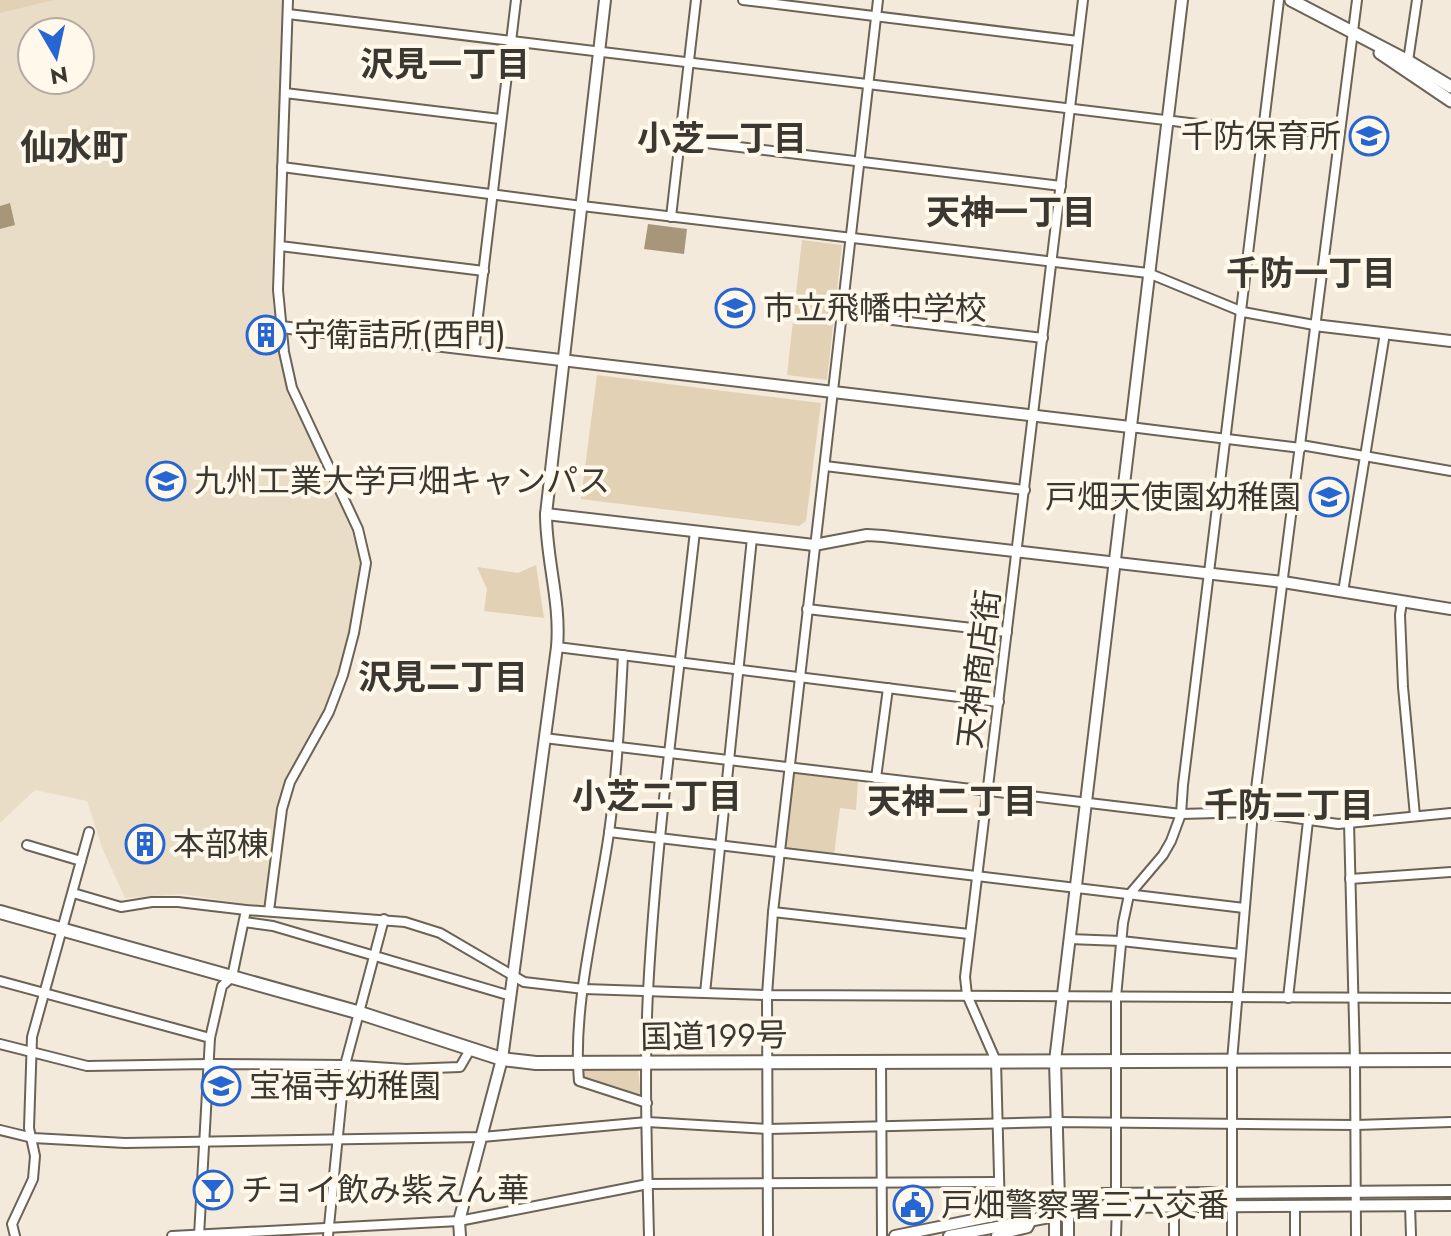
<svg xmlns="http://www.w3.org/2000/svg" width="1451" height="1236" font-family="Jost,'Noto Sans JP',sans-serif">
  <rect width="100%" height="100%" fill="#f3eadb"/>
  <path fill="#eaddc7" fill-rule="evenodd" d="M0,0H283L273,307L287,380L347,514L362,563L349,643L322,718L281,798L265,907L182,894L125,898L103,850L87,801L35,790L0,823ZM32,32H80V80H32Z"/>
  <g fill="#e2d1b5">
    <path d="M0,0H54L0,13Z"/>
    <path d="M802,240L842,245L827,380L787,375Z"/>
    <path d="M597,375L821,403L806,521L799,526L581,499Z"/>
    <path d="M536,565L544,618L484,611L487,589L477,567L518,573Z"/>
    <path d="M794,773L858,780L856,810L840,808L834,855L786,848Z"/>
    <path d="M582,1069L638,1070L641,1095L584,1080Z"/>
  </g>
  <g fill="#a7967a">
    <path d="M10,203L15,225L0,229V206Z"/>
    <path d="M648,224L687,229L684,254L644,249Z"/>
  </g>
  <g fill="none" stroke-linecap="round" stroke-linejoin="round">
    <g stroke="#6b6356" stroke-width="12">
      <g id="minor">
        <path d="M743,0L1078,41"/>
        <path d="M288,14L1264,132L1339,130"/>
        <path d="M1408,61L1417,0"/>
        <path d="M285,93L500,119"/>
        <path d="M681,140L1061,186"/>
        <path d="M282,167L582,206L1148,273L1243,312L1314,325"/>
        <path d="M671,217L696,0"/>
        <path d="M280,246L484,271"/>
        <path d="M842,314L1043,338"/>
        <path d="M474,349L516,0"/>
        <path d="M1130,427L1301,448"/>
        <path d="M1301,445L1451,471"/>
        <path d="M825,466L1025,490"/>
        <path d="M1343,592L1385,333"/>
        <path d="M1402,602L1400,615L1403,687L1415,816"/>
        <path d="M807,609L1007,632"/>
        <path d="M557,647L999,702"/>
        <path d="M623,655C620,715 617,774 609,833C598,910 572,1005 579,1081L647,1103"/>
        <path d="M544,738L1181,814L1253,812L1338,824L1451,813"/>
        <path d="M876,778L888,688"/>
        <path d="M1349,822L1355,1061L1356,1236"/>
        <path d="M609,832L1244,908"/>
        <path d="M27,845L81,861"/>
        <path d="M1350,879L1451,872"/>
        <path d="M73,893L121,907L152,902H178L246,910L405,922L440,933L524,982L584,989L767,995L1451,998"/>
        <path d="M269,911L282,809L290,782L329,712L343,675L354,633L366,563L358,529L292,388L284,352L278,290L288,0"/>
        <path d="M773,912L969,934"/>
        <path d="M244,922L273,926L511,996"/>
        <path d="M1069,939L1121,941L1240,954"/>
        <path d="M0,981L210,1038"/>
        <path d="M705,993L752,538"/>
        <path d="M1288,998L1308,821"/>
        <path d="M0,1044L87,1066L208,1064L345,1065L406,1069L460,1067L471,1048"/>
        <path d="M881,1061L882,1236"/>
        <path d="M0,1130L33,1138L125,1143L482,1137L647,1122L768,1129L1057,1122L1356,1125L1451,1122"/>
        <path d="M1116,1192V997L1123,923L1129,895L1163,855L1171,841L1181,814L1183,785L1279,0"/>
        <path d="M1410,1205L1411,1236"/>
        <path d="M1000,1213L996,1061L967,995L965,977L1083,0"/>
        <path d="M15,1236L12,1224L33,1179L35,1156L29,1128L32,1037L89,832"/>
        <path d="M172,1236L459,1221L648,1184L998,1182"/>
        <path d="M199,1236L210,1038L222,986L232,977L246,910"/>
        <path d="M328,1236L345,1065L384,919"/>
        <path d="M649,1236C647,1155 644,1073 648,992C656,838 678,684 695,531"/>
        <path d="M768,1236L767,995L773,912L878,0"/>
        <path d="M996,1236L1028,1228L1032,1220"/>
        <path d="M1116,1236L1117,1206"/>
        <path d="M1174,1236V1206"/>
        <path d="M1232,1236V1061L1253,812L1357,0"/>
        <path d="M1295,1236V1206"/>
      </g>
    </g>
    <g stroke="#6b6356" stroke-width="14">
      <g id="tertiary">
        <path d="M1314,325L1451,341"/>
        <path d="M281,327L1130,427"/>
        <path d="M546,514L814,545L867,535L883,536L1283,582L1451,609"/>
        <path d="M1065,1209L1068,1213V1236"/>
        <path d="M460,1236L459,1221L502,1059L557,647C561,602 546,559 546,514L605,0"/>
        <path d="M895,1236L1101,1194L1451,1191"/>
        <path d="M949,1236L1103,1207L1451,1205"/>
        <path d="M1055,1236V1215L1059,1201L1055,1061L1182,0"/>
      </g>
    </g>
    <g stroke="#6b6356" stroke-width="15">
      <g id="secondary">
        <path d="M1291,0L1408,61L1451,87"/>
        <path d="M1380,53L1451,101"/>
      </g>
    </g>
    <g stroke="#6b6356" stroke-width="16">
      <path id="trunk" d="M0,912L357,1012L502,1059L536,1063L1451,1060"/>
    </g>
    <use href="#minor" stroke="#fff" stroke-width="8"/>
    <use href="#tertiary" stroke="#fff" stroke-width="10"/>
    <use href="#secondary" stroke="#fff" stroke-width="11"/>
    <use href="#trunk" stroke="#fff" stroke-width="12"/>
  </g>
  <defs>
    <g id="school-ring" transform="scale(2)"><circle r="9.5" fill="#fff8eb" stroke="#2666d3" stroke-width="1.5"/><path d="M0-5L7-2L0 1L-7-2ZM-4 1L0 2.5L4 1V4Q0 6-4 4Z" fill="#2666d3"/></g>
    <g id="building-ring" transform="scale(2)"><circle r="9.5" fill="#fff8eb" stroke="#2666d3" stroke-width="1.5"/><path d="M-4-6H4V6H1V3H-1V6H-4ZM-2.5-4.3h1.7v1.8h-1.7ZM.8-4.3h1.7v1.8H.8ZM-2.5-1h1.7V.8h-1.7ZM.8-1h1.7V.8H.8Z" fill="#2666d3"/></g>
    <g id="university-ring" transform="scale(2)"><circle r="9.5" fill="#fff8eb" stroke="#2666d3" stroke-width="1.5"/><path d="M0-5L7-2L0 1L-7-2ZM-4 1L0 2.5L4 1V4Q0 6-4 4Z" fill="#2666d3"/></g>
    <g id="bar-ring" transform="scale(2)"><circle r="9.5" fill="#fff8eb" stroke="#2666d3" stroke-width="1.5"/><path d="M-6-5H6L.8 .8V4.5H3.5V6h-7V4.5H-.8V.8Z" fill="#2666d3"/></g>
    <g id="civic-ring" transform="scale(2)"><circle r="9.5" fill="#fff8eb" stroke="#2666d3" stroke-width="1.5"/><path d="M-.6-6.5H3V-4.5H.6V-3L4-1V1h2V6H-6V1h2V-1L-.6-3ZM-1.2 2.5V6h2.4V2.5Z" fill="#2666d3"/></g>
  </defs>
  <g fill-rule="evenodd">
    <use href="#school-ring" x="1369" y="136"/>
    <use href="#school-ring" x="735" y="308"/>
    <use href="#building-ring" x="266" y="335"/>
    <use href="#university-ring" x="166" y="481"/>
    <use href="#school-ring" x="1329" y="497"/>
    <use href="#building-ring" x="145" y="844"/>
    <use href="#school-ring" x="221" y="1086"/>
    <use href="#bar-ring" x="213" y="1190"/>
    <use href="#civic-ring" x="913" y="1205"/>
  </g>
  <g text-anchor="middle" stroke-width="8" stroke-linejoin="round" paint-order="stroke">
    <g font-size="32" fill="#3b3832" stroke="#fff8eb" text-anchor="start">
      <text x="1341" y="147" text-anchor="end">千防保育所</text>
      <text x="763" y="319">市立飛幡中学校</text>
      <text x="294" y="346">守衛詰所(西門)</text>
      <text x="194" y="492">九州工業大学戸畑キャンパス</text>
      <text x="1301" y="508" text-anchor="end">戸畑天使園幼稚園</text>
      <text x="173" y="855">本部棟</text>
      <text x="249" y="1097">宝福寺幼稚園</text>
      <text x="241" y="1201">チョイ飲み紫えん華</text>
      <text x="941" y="1216">戸畑警察署三六交番</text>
    </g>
    <g font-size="32" fill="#3b3832" stroke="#fff8eb">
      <text transform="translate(979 669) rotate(-83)" y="11">天神商店街</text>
      <text transform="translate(714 1036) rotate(-1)" y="11">国道199号</text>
    </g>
    <g font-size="34" font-weight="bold" fill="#3b3832" stroke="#fff8eb">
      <text x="445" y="76">沢見一丁目</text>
      <text x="722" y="150">小芝一丁目</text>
      <text x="1011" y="224">天神一丁目</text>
      <text x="1311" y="285">千防一丁目</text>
      <text x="443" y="689">沢見二丁目</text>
      <text x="657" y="808">小芝二丁目</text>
      <text x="952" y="813">天神二丁目</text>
      <text x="1289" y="817">千防二丁目</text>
    </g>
    <g font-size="36" font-weight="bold" fill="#3b3832" stroke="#fff8eb">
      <text x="74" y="160">仙水町</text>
    </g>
  </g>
  <g transform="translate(56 56) rotate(171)"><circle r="38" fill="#fff8eb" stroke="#b1aba1" stroke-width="2"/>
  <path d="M0-6L14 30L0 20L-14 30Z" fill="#2666d3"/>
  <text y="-12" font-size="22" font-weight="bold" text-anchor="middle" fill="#3b3832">N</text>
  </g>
</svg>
